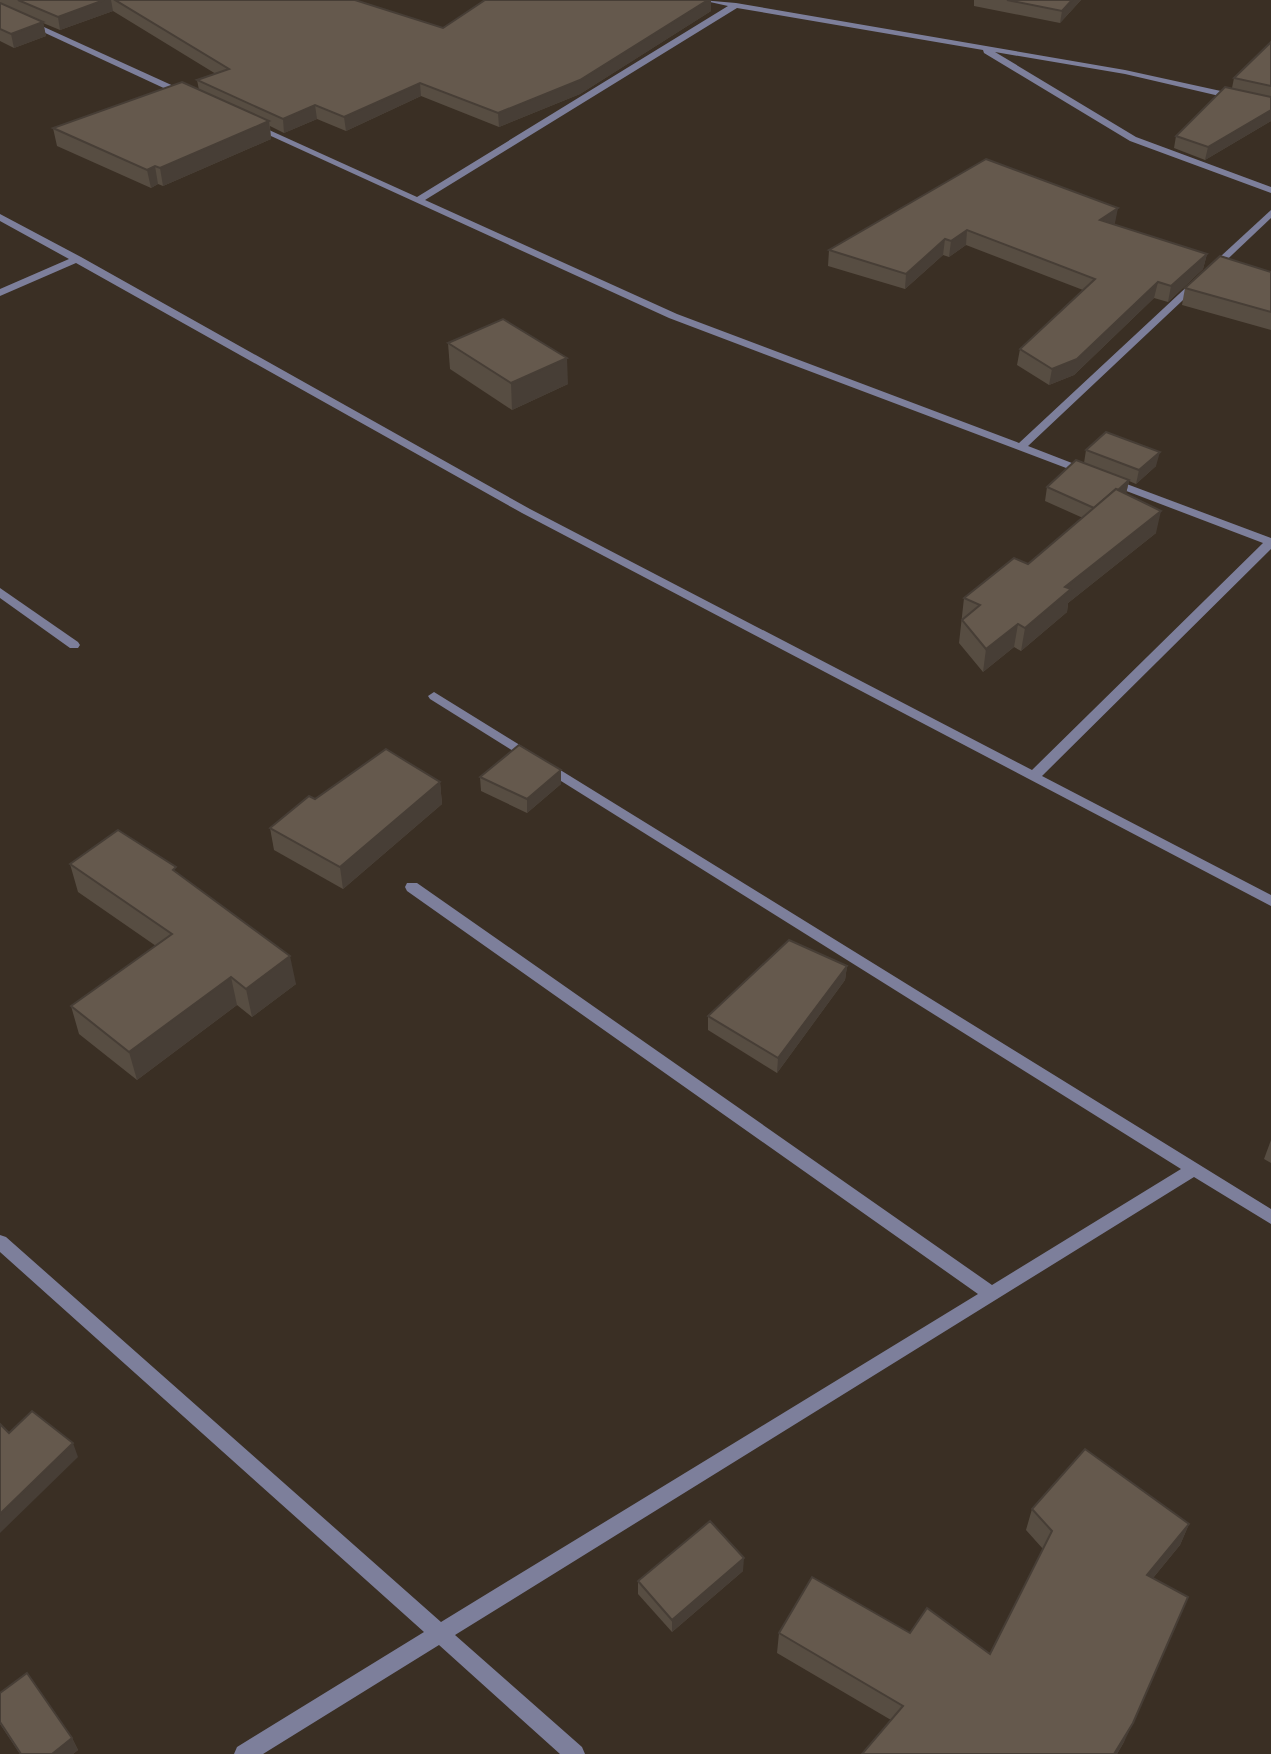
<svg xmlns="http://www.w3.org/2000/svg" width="1271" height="1754" font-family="'Roboto Condensed',sans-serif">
  <rect width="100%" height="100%" fill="#3a2f24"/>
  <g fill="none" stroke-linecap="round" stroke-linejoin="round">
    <g fill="#7d7f9b" fill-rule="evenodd">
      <path d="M701,0L736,3L1125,70L1271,102V108L1125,74L995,52L1136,137L1271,187V193L1130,141L984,53L983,50L737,8L425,200L677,314L1019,443L1193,281H1199V285L1028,446L1090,470V474H1082L669,318L251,127L258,125L417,197L728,6Z"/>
      <path d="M0,7L189,93L190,95L183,97L0,12Z"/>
      <path d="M1271,210V218L1214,272H1208V268Z"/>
      <path d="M0,214L81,257L530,509L1032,770L1263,543L1108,484V480H1116L1271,538V549L1042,776L1271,895V906L522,513L76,263L0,296V289L69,259L0,221Z"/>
      <path d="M0,588L78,642L80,645L78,648H70L0,598Z"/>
      <path d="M434,692L1271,1209V1224L1194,1177L455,1635L582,1747L585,1754H560L439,1645L263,1754H234L237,1747L424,1632L0,1252V1235L6,1237L441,1622L978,1294L407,891L405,887L407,883H417L992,1285L1181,1169L430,699L428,696Z"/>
    </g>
  </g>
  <g fill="#574d42">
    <path d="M0,0H355L443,28L711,11L580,94L499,127L421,96L346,131L317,119L284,133L270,126L271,139L163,186L158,184L151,188L57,146L53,128L199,90L197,80L216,74L113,11L60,30L43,23L46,36L14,48L0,41Z"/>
    <path d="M974,0H1081L1060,23L974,6Z"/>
    <path d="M1271,42V121L1205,160L1174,148L1176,136L1232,88L1234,78Z"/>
    <path d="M986,159L1115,223L1114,224L1207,254L1203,269L1168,302L1154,298L1074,375L1049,385L1017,365L1020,349L1083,290L966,245L949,257L943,255L905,289L828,266L829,250Z"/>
    <path d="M1271,272V330L1182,305L1185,288Z"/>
    <path d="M448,343L568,384L512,410L450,369Z"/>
    <path d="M1086,450L1156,466L1136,484L1129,481L1126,494L1156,533L1068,603L1067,612L1021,651L1014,647L983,672L959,643L964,598L1028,564L1083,518L1045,501L1047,487L1084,463Z"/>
    <path d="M480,777L561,784L527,813L481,791Z"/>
    <path d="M440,782L442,804L343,889L274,850L270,828L315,799Z"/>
    <path d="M70,864L177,872L296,984L252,1017L237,1005L137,1080L79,1034L71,1006L156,946L78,892Z"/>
    <path d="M847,966L845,980L777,1073L708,1030V1016Z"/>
    <path d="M1271,1140V1163L1264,1159Z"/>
    <path d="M1032,1509L1189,1524L1180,1545L1153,1578L1124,1742L1117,1754H862L891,1720L777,1653L779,1633H910L990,1654L1043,1549L1026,1530Z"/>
    <path d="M743,1571L672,1632L638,1594V1581Z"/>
    <path d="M0,1693L72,1738L78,1750L73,1754H20L0,1724Z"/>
  </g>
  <g fill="#473e36">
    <path d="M104,0H111L113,11L60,30L58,17Z"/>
    <path d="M708,0H711V11L580,94L499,127L498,113Z"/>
    <path d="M1072,0H1081L1060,23L1062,11Z"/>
    <path d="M43,22L46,36L14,48L11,34Z"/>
    <path d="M420,83L421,96L346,131L344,117Z"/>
    <path d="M315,105L317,119L284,133L283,119Z"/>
    <path d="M1271,110V121L1205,160L1208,147Z"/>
    <path d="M269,121L271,139L163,186L160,168Z"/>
    <path d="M155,166L158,184L151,188L147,170Z"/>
    <path d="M1118,208L1115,223L1097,235L1100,220Z"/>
    <path d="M967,230L966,245L949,257L951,241Z"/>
    <path d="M945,239L943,255L905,289L906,274Z"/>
    <path d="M1207,254L1203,269L1168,302L1171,286Z"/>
    <path d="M1158,282L1154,298L1074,375L1049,385L1052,369Z"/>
    <path d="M567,358L568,384L512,410L511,383Z"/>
    <path d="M1160,452L1156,466L1136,484L1139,470Z"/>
    <path d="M1129,480L1126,494L1097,509Z"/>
    <path d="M1161,511L1156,533L1068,603L1067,612L1021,651L1025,628L1065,587Z"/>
    <path d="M1018,624L1014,647L983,672L986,649Z"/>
    <path d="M561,770V784L527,813V799Z"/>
    <path d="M440,782L442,804L343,889L340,867Z"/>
    <path d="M290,956L296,984L252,1017L246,989Z"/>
    <path d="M847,966L845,980L777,1073L778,1058Z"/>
    <path d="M231,977L237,1005L137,1080L129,1052Z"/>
    <path d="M73,1443L78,1457L0,1533V1514Z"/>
    <path d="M1189,1524L1180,1545L1139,1595L1147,1575Z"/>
    <path d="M744,1558L743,1571L672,1632V1620Z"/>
    <path d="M1133,1723L1124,1742L1117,1754H1114Z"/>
    <path d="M72,1738L78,1750L73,1754H52Z"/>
  </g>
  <g fill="#65594d" stroke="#473e36" stroke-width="2">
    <path d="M18,0H104L58,17Z"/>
    <path d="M115,0H355L443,28L485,0H708L580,80L498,113L420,83L344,117L315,105L283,119L197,80L229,69Z"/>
    <path d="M1007,0H1072L1062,11Z"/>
    <path d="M0,3L43,22L11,34L0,29Z"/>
    <path d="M1271,42V86L1234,78Z"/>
    <path d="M182,82L269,121L160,168L155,166L147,170L53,128Z"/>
    <path d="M1225,87L1271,97V110L1208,147L1176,136Z"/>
    <path d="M986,159L1118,208L1100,220L1207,254L1171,286L1158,282L1077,359L1052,369L1020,349L1095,279L967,230L951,241L945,239L906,274L829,250Z"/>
    <path d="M1220,256L1271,272V312L1185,288Z"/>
    <path d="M503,319L567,358L511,383L448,343Z"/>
    <path d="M1106,432L1160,452L1139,470L1086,450Z"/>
    <path d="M1076,460L1129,480L1118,490L1116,489L1094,508L1047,487Z"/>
    <path d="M1116,489L1161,511L1065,587L1071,589L1025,628L1018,624L986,649L962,620L980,605L964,598L1014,558L1028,564Z"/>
    <path d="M519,745L561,770L527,799L480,777Z"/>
    <path d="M386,749L440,782L340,867L270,828L309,796L315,799Z"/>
    <path d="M118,830L176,867L173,870L290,956L246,989L231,977L129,1052L71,1006L172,934L70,864Z"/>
    <path d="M789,940L847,966L778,1058L708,1016Z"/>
    <path d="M32,1411L73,1443L0,1514V1424L9,1433Z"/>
    <path d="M1085,1449L1189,1524L1147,1575L1188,1597L1133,1723L1114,1754H862L903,1706L779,1633L812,1577L910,1633L927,1608L990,1654L1052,1531L1032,1509Z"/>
    <path d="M710,1521L744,1558L672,1620L638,1581Z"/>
    <path d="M27,1673L72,1738L52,1754H21L0,1722V1693Z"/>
  </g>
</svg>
